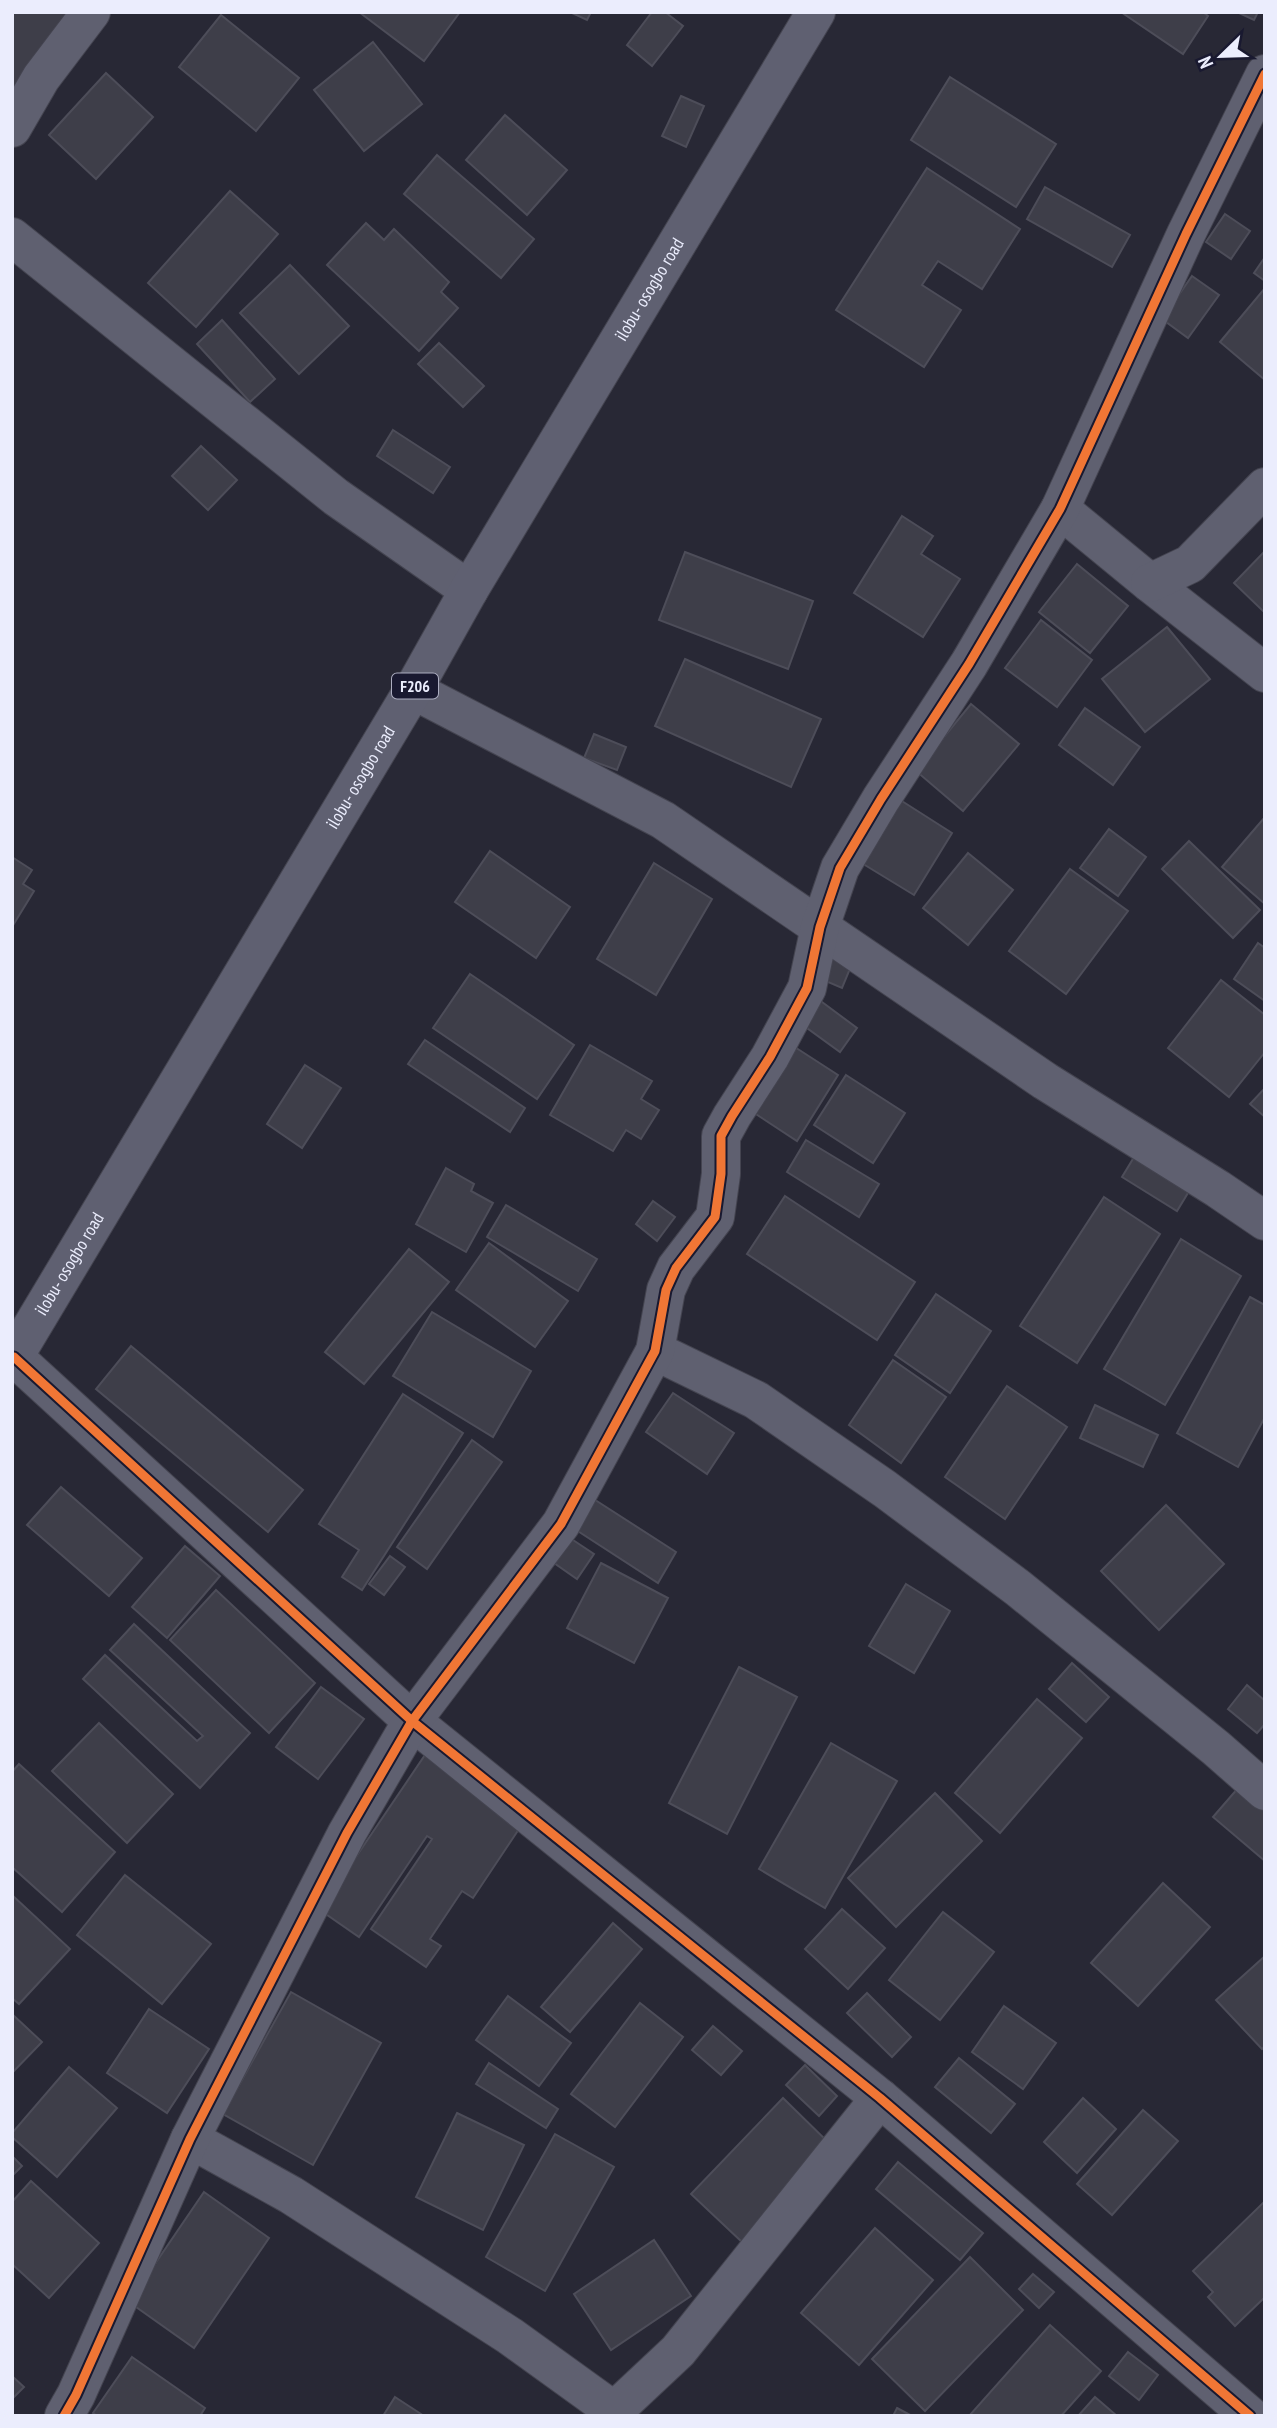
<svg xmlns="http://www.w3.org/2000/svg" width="1277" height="2428" font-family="'PT Sans Narrow',sans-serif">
  <rect width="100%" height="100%" fill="#282835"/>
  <g fill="#3e3e49" stroke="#4d4d59" stroke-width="2">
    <path d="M12,12H88L12,117Z"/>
    <path d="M359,12H460L424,61Z"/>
    <path d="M570,12H591L587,20Z"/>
    <path d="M652,12H665L683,26L652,66L627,45Z"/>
    <path d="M1121,12H1203L1208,16L1183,54Z"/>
    <path d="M1237,12H1258L1254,20Z"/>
    <path d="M221,15L299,78L256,131L179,67Z"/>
    <path d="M373,42L422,104L364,151L314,90Z"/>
    <path d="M106,73L153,117L96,179L49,135Z"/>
    <path d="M950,77L1056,144L1016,207L911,140Z"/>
    <path d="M681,96L704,106L686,147L662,136Z"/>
    <path d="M505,115L567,170L527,215L466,160Z"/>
    <path d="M437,155L534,239L501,278L404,194Z"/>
    <path d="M927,168L1020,229L982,289L938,261L922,285L961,310L924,367L836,310Z"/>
    <path d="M1045,187L1130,235L1112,267L1027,219Z"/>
    <path d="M230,191L278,234L196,327L148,283Z"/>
    <path d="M1225,214L1250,231L1231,259L1206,242Z"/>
    <path d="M366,223L384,240L394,229L449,282L441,292L458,308L419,351L327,265Z"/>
    <path d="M1265,257V281L1254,273Z"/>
    <path d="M290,265L349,326L299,374L240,313Z"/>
    <path d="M1192,276L1219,295L1188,338L1162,319Z"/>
    <path d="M1265,288V380L1220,342Z"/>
    <path d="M222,320L275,379L250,402L197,344Z"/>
    <path d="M439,343L484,386L463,407L418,364Z"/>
    <path d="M393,430L450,467L433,493L377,456Z"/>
    <path d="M201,446L237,480L208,510L172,476Z"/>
    <path d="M902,516L933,536L921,554L960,579L923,637L854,593Z"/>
    <path d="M1265,551V613L1234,583Z"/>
    <path d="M685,552L813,601L788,669L659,620Z"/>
    <path d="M1077,564L1128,606L1090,653L1039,612Z"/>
    <path d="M1041,620L1092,660L1057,707L1005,668Z"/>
    <path d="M1167,627L1210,679L1145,732L1102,679Z"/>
    <path d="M685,659L821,719L791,787L655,726Z"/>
    <path d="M971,704L1019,744L963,811L916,771Z"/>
    <path d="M1085,708L1140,747L1113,785L1059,745Z"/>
    <path d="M594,734L626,747L617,770L584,758Z"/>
    <path d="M894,796L952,833L914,895L855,859Z"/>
    <path d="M1265,817V904L1222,867Z"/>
    <path d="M1109,829L1146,857L1118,896L1080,868Z"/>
    <path d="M1189,841L1260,910L1233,938L1162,869Z"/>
    <path d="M490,851L570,907L536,958L455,902Z"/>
    <path d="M968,853L1013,890L968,945L923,908Z"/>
    <path d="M12,857L32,870L23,884L34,891L12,927Z"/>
    <path d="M654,863L712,899L656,995L597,959Z"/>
    <path d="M1070,869L1128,911L1066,994L1009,951Z"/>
    <path d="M1258,943L1265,948V1001L1234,979Z"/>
    <path d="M827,947L854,959L842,988L814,976Z"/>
    <path d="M470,974L574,1045L537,1099L433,1028Z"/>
    <path d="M1221,980L1265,1015V1052L1229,1097L1168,1048Z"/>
    <path d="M818,999L857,1028L840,1052L800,1023Z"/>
    <path d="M425,1040L525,1108L510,1132L408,1064Z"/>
    <path d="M787,1042L838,1075L797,1141L745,1107Z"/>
    <path d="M590,1045L652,1081L641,1099L659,1110L641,1139L626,1130L613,1151L550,1115Z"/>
    <path d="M305,1065L341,1088L302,1148L267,1124Z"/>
    <path d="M846,1075L905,1113L873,1163L814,1125Z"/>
    <path d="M1265,1088V1117L1250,1104Z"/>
    <path d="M806,1140L879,1184L859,1217L787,1172Z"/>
    <path d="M1139,1149L1194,1183L1177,1211L1122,1177Z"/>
    <path d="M446,1168L474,1184L471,1191L493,1203L466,1252L416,1224Z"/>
    <path d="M785,1196L915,1282L877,1340L747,1254Z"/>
    <path d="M1104,1197L1160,1234L1077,1363L1020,1326Z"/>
    <path d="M653,1201L675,1217L657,1241L636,1224Z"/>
    <path d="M506,1205L597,1259L578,1291L487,1237Z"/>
    <path d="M1181,1239L1241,1276L1165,1405L1104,1369Z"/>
    <path d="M489,1243L568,1301L535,1347L456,1290Z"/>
    <path d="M409,1249L449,1282L364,1384L325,1352Z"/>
    <path d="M936,1294L991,1331L950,1393L895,1355Z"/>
    <path d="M1250,1297L1265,1305V1417L1238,1467L1177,1433Z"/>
    <path d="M432,1312L531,1371L493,1437L393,1376Z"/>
    <path d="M131,1346L303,1490L268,1532L96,1389Z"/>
    <path d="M893,1360L946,1397L901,1463L849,1425Z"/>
    <path d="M1007,1386L1067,1427L1005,1519L945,1477Z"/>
    <path d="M673,1393L734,1433L707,1474L646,1432Z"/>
    <path d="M403,1394L463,1433L362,1590L342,1577L359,1550L319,1524Z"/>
    <path d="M1095,1405L1158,1435L1143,1467L1080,1438Z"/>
    <path d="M472,1440L502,1462L427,1569L397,1547Z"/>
    <path d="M61,1487L142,1558L109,1596L27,1525Z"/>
    <path d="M589,1496L676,1552L658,1583L570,1526Z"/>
    <path d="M1166,1505L1224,1564L1159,1630L1101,1571Z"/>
    <path d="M570,1538L594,1554L577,1579L554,1563Z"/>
    <path d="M185,1546L220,1576L167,1638L132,1607Z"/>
    <path d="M390,1556L405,1567L384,1595L369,1584Z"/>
    <path d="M601,1563L668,1598L634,1663L567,1628Z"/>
    <path d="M906,1584L950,1611L914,1673L869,1646Z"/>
    <path d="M216,1590L315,1683L269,1733L170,1640Z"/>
    <path d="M134,1624L250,1733L200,1788L83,1679L105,1655L197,1741L203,1736L110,1650Z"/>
    <path d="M1072,1663L1109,1697L1086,1722L1049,1689Z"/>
    <path d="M739,1667L797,1697L727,1834L669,1803Z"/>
    <path d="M1247,1685L1265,1701V1724L1257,1733L1228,1709Z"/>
    <path d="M321,1687L364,1719L318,1779L276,1747Z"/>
    <path d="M1037,1699L1082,1738L1000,1833L955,1793Z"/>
    <path d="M99,1723L173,1794L127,1843L52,1771Z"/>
    <path d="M831,1743L897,1781L825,1908L759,1869Z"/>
    <path d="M427,1752L525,1820L473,1898L462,1891L430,1939L441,1946L426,1967L371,1929L432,1839L427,1836L359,1937L320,1910Z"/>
    <path d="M19,1764L115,1852L62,1912L12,1867V1772Z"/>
    <path d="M1239,1787L1265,1809V1861L1213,1817Z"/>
    <path d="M935,1793L982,1841L896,1927L848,1878Z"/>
    <path d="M125,1875L211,1944L162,2004L77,1935Z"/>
    <path d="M1163,1883L1210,1927L1138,2006L1091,1963Z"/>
    <path d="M12,1895L70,1949L19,2004L12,1998Z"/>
    <path d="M842,1909L885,1948L848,1989L805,1949Z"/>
    <path d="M943,1912L994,1952L940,2020L889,1980Z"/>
    <path d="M613,1923L642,1949L570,2032L541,2007Z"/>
    <path d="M1265,1956V2046L1262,2049L1216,2000Z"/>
    <path d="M291,1992L381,2043L313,2165L223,2114Z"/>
    <path d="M867,1993L911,2037L892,2057L847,2013Z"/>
    <path d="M508,1996L571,2043L539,2086L476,2040Z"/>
    <path d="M640,2003L683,2037L615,2127L571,2094Z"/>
    <path d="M1004,2006L1056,2043L1023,2089L972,2052Z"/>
    <path d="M149,2009L209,2049L167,2113L107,2073Z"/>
    <path d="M12,2014L42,2042L12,2073Z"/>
    <path d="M713,2026L742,2051L721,2075L692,2050Z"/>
    <path d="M959,2058L1015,2104L991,2133L935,2087Z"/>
    <path d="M489,2063L558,2109L546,2128L476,2084Z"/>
    <path d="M805,2065L837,2096L819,2116L786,2085Z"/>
    <path d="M69,2067L117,2108L57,2177L12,2137V2133Z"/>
    <path d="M783,2098L833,2147L742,2242L691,2194Z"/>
    <path d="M1083,2098L1116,2129L1077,2173L1044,2142Z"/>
    <path d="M1143,2110L1178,2141L1112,2215L1077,2184Z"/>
    <path d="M457,2113L524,2145L483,2230L416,2197Z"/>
    <path d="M555,2134L614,2167L545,2291L486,2257Z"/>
    <path d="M12,2156L22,2166L12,2176Z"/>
    <path d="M898,2162L983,2233L960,2260L876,2189Z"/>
    <path d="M31,2181L99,2243L49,2298L12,2264V2202Z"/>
    <path d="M204,2192L269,2238L194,2348L129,2302Z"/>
    <path d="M1265,2201V2297L1235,2326L1208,2297L1213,2292L1193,2271Z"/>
    <path d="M875,2228L933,2280L859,2365L801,2313Z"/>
    <path d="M654,2240L691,2296L611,2350L574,2294Z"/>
    <path d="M970,2257L1023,2310L925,2411L872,2359Z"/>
    <path d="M1033,2274L1054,2292L1039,2308L1019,2289Z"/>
    <path d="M1050,2325L1101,2371L1061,2416H969Z"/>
    <path d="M1128,2352L1158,2375L1139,2400L1109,2376Z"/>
    <path d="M132,2357L205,2408L200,2416H97L93,2413Z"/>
    <path d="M12,2376L24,2387L12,2399Z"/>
    <path d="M395,2397L424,2416H383Z"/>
    <path d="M1095,2397L1117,2416H1078Z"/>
    <path d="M897,2408L912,2416H893Z"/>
  </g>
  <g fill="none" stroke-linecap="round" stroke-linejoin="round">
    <g stroke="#444450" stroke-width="40">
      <g id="minor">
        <path d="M12,128L41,78L91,12"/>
        <path d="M12,237L336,497L469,590"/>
        <path d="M1060,509L1150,583L1265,673"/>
        <path d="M1150,583L1190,564L1265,487"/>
        <path d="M413,690L663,820L1045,1081L1218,1189L1265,1221"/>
        <path d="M655,1351L756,1400L885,1489L1018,1588L1216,1748L1265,1791"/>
        <path d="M14,1357L412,1721L880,2098L1250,2416"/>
        <path d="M190,2139L291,2195L510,2336L614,2411L678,2351L880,2098"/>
        <path d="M64,2416L76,2395L190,2139L347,1833L412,1721L561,1524L655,1351L666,1290L676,1268L715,1217L721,1174V1136L732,1116L770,1057L807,988L820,927L840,868L881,799L969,664L1060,509L1186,234L1265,74"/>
      </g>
    </g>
    <g stroke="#444450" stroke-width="40">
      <g id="primary">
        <path id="s1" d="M12,1360L413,690L469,590L816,12"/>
      </g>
    </g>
    <use href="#minor" stroke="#5f6070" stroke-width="38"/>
    <use href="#primary" stroke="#5f6071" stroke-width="38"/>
    <g stroke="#191930" stroke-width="13">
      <g id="cycleway">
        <path d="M14,1357L412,1721L880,2098L1250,2416"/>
        <path d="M64,2416L76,2395L190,2139L347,1833L412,1721L561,1524L655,1351L666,1290L676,1268L715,1217L721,1174V1136L732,1116L770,1057L807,988L820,927L840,868L881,799L969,664L1060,509L1186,234L1265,74"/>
      </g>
    </g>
    <use href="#cycleway" stroke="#f07635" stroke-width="9"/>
  </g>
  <g text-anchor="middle" stroke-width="5" stroke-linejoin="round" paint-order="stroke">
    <rect fill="#191930" stroke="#acadc0" stroke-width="2" x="392" y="673.5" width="46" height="25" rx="5"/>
    <g font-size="16" font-weight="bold" fill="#ebedfd">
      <text x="415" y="692">F206</text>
    </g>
    <g font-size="18" fill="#ebedfd" stroke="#191930">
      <text dy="6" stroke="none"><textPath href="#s1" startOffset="1246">ilobu- osogbo road</textPath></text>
      <text dy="6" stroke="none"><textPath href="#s1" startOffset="679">ilobu- osogbo road</textPath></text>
      <text dy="6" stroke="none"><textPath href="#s1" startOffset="112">ilobu- osogbo road</textPath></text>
    </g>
  </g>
  <rect width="1277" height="2428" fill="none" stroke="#ebedfd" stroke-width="28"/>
  <g transform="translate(1221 56) rotate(247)" stroke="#191930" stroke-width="5" paint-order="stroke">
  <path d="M0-5L12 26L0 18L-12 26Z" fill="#ebedfd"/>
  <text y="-10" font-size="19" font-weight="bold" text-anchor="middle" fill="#ebedfd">N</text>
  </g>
</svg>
